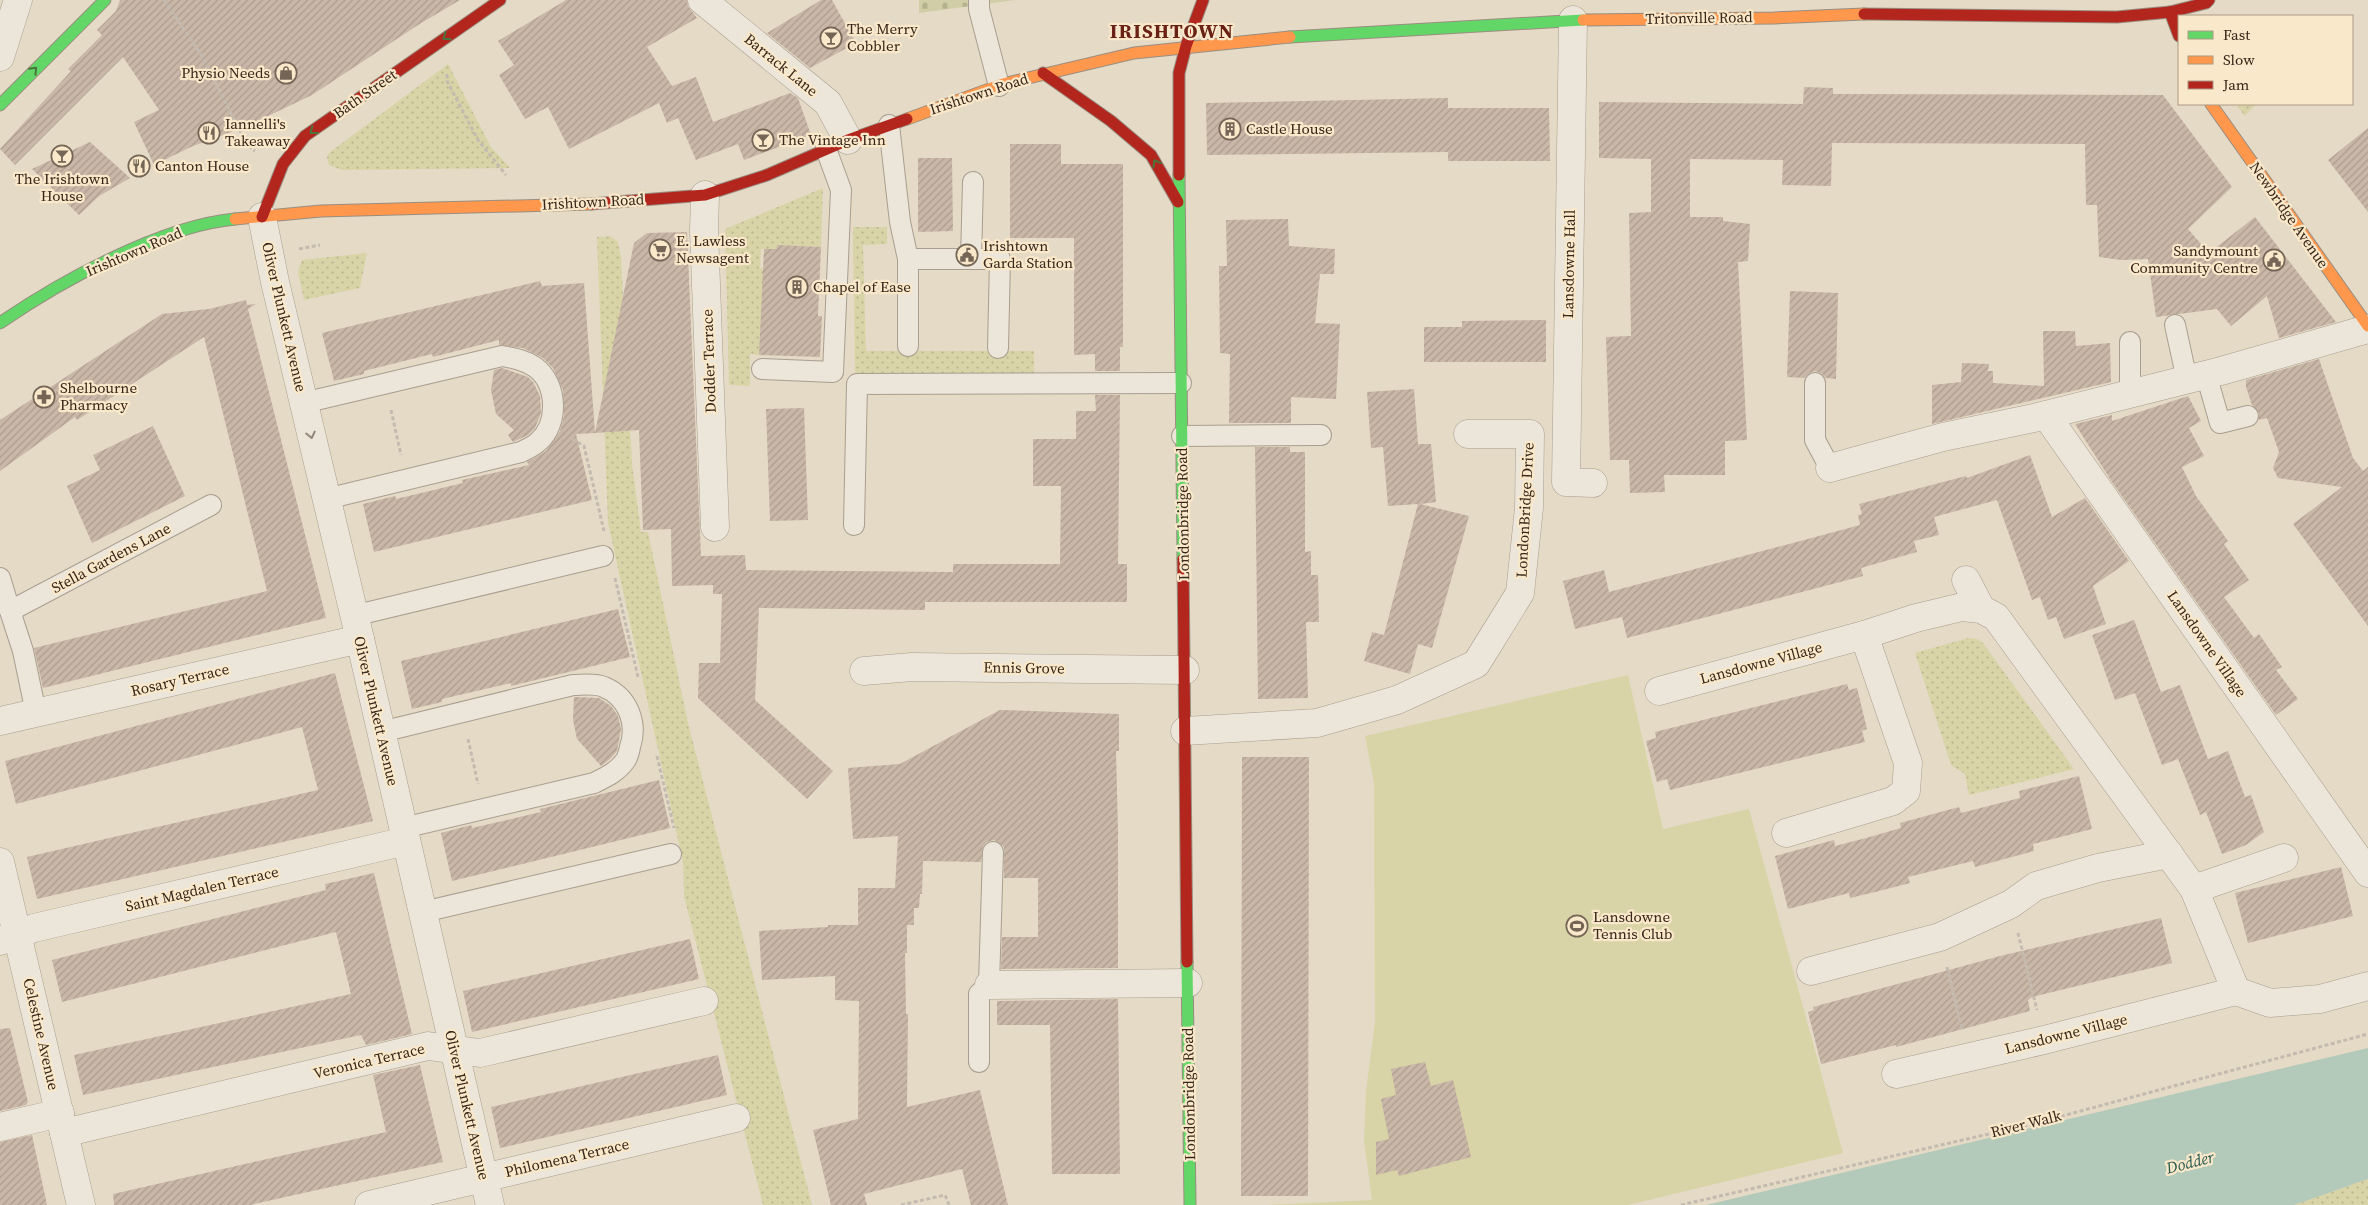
<svg xmlns="http://www.w3.org/2000/svg" width="2368" height="1205" font-family="'Source Serif 4',serif">
  <defs>
    <pattern id="grass-dots" width="8" height="8" patternUnits="userSpaceOnUse" patternTransform="scale(1.25)"><rect width="8" height="8" fill="#d8d4a7"/><path d="M2 2h.1M6 6h.1" fill="none" stroke="#bab68f" stroke-width="1.8" stroke-linecap="round"/></pattern>
    <pattern id="cemetery-stones" width="16" height="16" patternUnits="userSpaceOnUse" patternTransform="scale(1.25)"><rect width="16" height="16" fill="#d1cea7"/><path d="M2 7V4a2 2 0 0 1 4 0v3zM10 15v-3a2 2 0 0 1 4 0v3z" fill="#b4b18f"/></pattern>
    <pattern id="building-hatch" width="6" height="6" patternUnits="userSpaceOnUse" patternTransform="scale(1.25)"><rect width="6" height="6" fill="#c9b7a7"/><path d="M-1 1l2-2M0 6l6-6M5 7l2-2" fill="none" stroke="#ad9d8f"/></pattern>
  </defs>
  <rect width="100%" height="100%" fill="#e5dac6"/>
  <g fill="url(#grass-dots)">
    <path d="M448,64L491,147L510,168L342,170L329,165L327,157L329,153Z"/>
    <path d="M2236,104H2256L2245,116Z"/>
    <path d="M823,188L821,247L777,245V249H761L760,268L775,269L759,355L750,354V386L729,385L725,229Z"/>
    <path d="M853,227H887V244L863,245L866,351H1034V373H855Z"/>
    <path d="M610,236L618,242L621,257L632,464L641,532H648L688,723L812,1205H763L684,896L683,862L608,523L597,237Z"/>
    <path d="M367,253L360,288L304,300L298,272L302,260Z"/>
    <path d="M1968,638L1977,639L1983,643L2074,769L1969,795L1965,774L1951,765L1915,653Z"/>
    <path d="M2368,1179V1205H2294Z"/>
  </g>
  <path fill="url(#cemetery-stones)" d="M919,0H1015L919,13Z"/>
  <path fill="#d8d4a7" d="M1628,675L1663,829L1749,809L1843,1153L1628,1205H1267L1372,1200L1364,1141L1366,1091L1375,1022L1374,783L1365,736Z"/>
  <path fill="#b3c9ba" d="M2368,1048V1179L2294,1205H1706Z"/>
  <g fill="url(#building-hatch)">
    <path d="M120,0H460L418,25L312,95L245,127L193,146L154,165L134,122L159,110L123,57L15,165L0,149L71,71L68,69L102,35L97,30L116,11Z"/>
    <path d="M566,0H687L688,6L697,18L647,47L672,86L696,77L713,122L790,93L798,98L811,135L744,160L738,144L696,160L678,118L667,123L659,103L569,149L548,107L525,119L499,75L514,65L498,41Z"/>
    <path d="M821,0H832L856,43L810,68L767,33Z"/>
    <path d="M1804,87L1833,88V94L2163,95L2232,187L2188,229L2209,253L2255,217L2336,322L2279,338L2267,296L2231,326L2217,309L2156,317L2148,259L2121,260L2099,257L2097,205H2086L2085,144L1832,143L1831,186L1782,185L1783,160L1690,159V217H1723V221L1750,224L1748,261L1738,262L1747,440L1725,441V475H1664L1665,492L1630,493L1629,460H1610L1606,337L1631,336L1629,213L1651,212V159L1599,158V102L1803,104Z"/>
    <path d="M1448,98V108H1549L1550,161H1448V152L1207,155L1206,103Z"/>
    <path d="M2368,128V212L2328,160Z"/>
    <path d="M90,142L130,178L99,196L79,215L32,169Z"/>
    <path d="M1010,144H1061V164H1123V347H1120V371H1095V354L1074,355V238H1010Z"/>
    <path d="M918,158H952L953,231L918,232Z"/>
    <path d="M1288,219L1289,246L1335,249L1334,274H1320L1315,323L1340,324L1336,399L1291,397V423H1229L1230,354L1220,353L1219,266H1227L1226,220Z"/>
    <path d="M687,232L701,556L745,555L746,570L953,572V564H1060L1061,486H1033V439H1076V411H1096L1095,395H1120L1118,564H1127V602H925V610L759,608L755,700L833,771L807,799L698,698L699,663H720L722,594H713V585L672,586L671,529L643,530L639,430L595,433L634,243L647,233Z"/>
    <path d="M777,245L821,247L818,316H822L820,357L759,355L764,249H777Z"/>
    <path d="M540,281L542,286L584,283L595,433L576,434L592,500L374,552L363,504L395,496L396,499L463,483L462,480L529,465L527,462L546,451L560,431L564,416L563,390L553,368L543,358L523,348L499,345V340L433,357L432,354L364,371V374L334,381L322,333Z"/>
    <path d="M1790,291L1838,293L1836,379L1826,378L1821,373L1815,371L1809,373L1804,378L1787,377Z"/>
    <path d="M246,300L247,305L256,304L248,309L326,618L43,688L34,648L267,591L204,337L77,420L75,417L0,471V420L162,314L209,309Z"/>
    <path d="M1546,320V362H1424V327H1462V321Z"/>
    <path d="M2043,331H2075L2076,346L2110,343L2111,382L1932,424V385L1961,382L1962,363L1989,364L1988,371H1993V383L2044,386Z"/>
    <path d="M2319,359L2353,458L2363,471L2368,467V626L2293,524L2342,487L2278,478L2273,468L2279,452L2267,418L2259,420V413L2252,405L2246,387V380Z"/>
    <path d="M502,368L528,377L533,382L540,396L541,413L535,428L528,435L513,442L508,435L514,430L496,414L491,390L494,370Z"/>
    <path d="M1414,389L1418,444H1431L1436,502L1420,504L1469,516L1432,648L1418,644L1410,674L1364,661L1372,632L1384,635L1418,504L1388,506L1383,447L1371,448L1367,392Z"/>
    <path d="M2188,396L2201,421L2189,428L2204,456L2182,467L2196,496L2228,541L2224,544L2249,580L2224,597L2254,638L2259,634L2282,667L2276,670L2298,699L2276,715L2112,482L2075,424L2112,415V421Z"/>
    <path d="M804,408L808,520L770,521L766,409Z"/>
    <path d="M153,426L185,496L92,543L67,486L100,470L93,455Z"/>
    <path d="M1255,447H1290V452H1305V552L1311,551V575H1318L1319,622H1306L1308,698L1258,699Z"/>
    <path d="M2030,455L2052,517L2085,498L2129,561L2093,586L2106,624L2064,639L2056,617L2048,620L2040,597L2032,600L1997,500L1934,517L1939,535L1914,541L1917,552L1861,568L1863,576L1627,638L1622,617L1575,629L1563,581L1604,570L1609,592L1860,525L1858,515L1862,514L1859,504L1966,476L1967,478Z"/>
    <path d="M618,609L630,657L511,686V683L442,699V702L412,709L401,661Z"/>
    <path d="M2134,620L2161,692L2180,685L2208,759L2228,751L2245,797L2251,795L2264,832L2246,845L2222,854L2206,812L2200,815L2178,759L2162,765L2135,693L2115,700L2092,635Z"/>
    <path d="M335,673L373,821L37,899L27,857L318,790L302,727L16,804L5,761Z"/>
    <path d="M1847,684L1849,690L1857,688L1867,729L1862,731L1865,742L1670,790L1667,779L1657,782L1646,741L1656,738L1655,732Z"/>
    <path d="M574,697L599,698L611,706L618,716L621,729L617,751L610,759L601,766L577,739L573,720Z"/>
    <path d="M1000,710L1119,714V751H1116L1118,831V968L1001,969L1002,937H1038V878H1004V847L994,840L987,842L983,846L981,862L923,861L922,894H920L919,908H914V925H907V953H905L906,1014H908L907,1107L980,1090L1008,1205H971L962,1169L864,1194L867,1205H831L813,1130L858,1119L859,1001L835,1000V976L762,980L759,931L828,927V925H858V888H895L898,836L853,839L848,768L900,764Z"/>
    <path d="M1242,757H1309L1308,1196H1241Z"/>
    <path d="M2079,776L2092,829L2033,844L2034,851L1975,867L1973,861L1908,877L1910,883L1879,891L1850,898L1849,893L1788,909L1775,856L1834,840L1835,846L1866,838L1901,828L1900,823L1959,807L1961,813L2020,798L2019,791Z"/>
    <path d="M659,780L670,828L452,881L441,833L471,825L472,828L541,812L540,809Z"/>
    <path d="M2341,867L2353,916L2248,943L2235,893Z"/>
    <path d="M374,873L412,1034L366,1045L361,1035L83,1095L74,1055L351,994L336,932L62,1002L52,960L326,890L325,884Z"/>
    <path d="M2161,918L2172,963L2032,997L2028,1000L2030,1011L1896,1047V1045L1821,1064L1808,1012L1814,1010L1813,1007L2000,956Z"/>
    <path d="M690,939L699,979L472,1032L463,991Z"/>
    <path d="M1118,999L1120,1174H1052L1050,1025H997V1001Z"/>
    <path d="M10,1028L28,1102L26,1105L0,1111V1029Z"/>
    <path d="M718,1055L727,1095L500,1148L491,1107Z"/>
    <path d="M1425,1062L1431,1086L1453,1080L1471,1157L1399,1176L1397,1170L1376,1175V1142L1389,1139L1381,1099L1396,1095L1391,1069Z"/>
    <path d="M420,1065L443,1162L250,1205H114L113,1194L386,1132L373,1075Z"/>
    <path d="M32,1135L47,1205H0V1142Z"/>
  </g>
  <g fill="none" stroke-linecap="round" stroke-linejoin="round">
    <g stroke="#a99e90" stroke-width="22">
      <g id="lane">
        <path d="M979,0V9L999,86"/>
        <path d="M889,125L900,222L908,259V346"/>
        <path d="M908,259H1000L998,348"/>
        <path d="M971,259L973,182"/>
        <path d="M2175,325L2187,380"/>
        <path d="M2130,342V394"/>
        <path d="M762,369L833,372L841,190L826,149"/>
        <path d="M2206,374L2220,423L2248,416"/>
        <path d="M1815,383V440L1830,468"/>
        <path d="M303,403L502,356C514,358 524,360 535,367C558,384 559,424 538,442C534,446 527,449 521,452L326,499"/>
        <path d="M1182,436L1321,435"/>
        <path d="M854,525L857,384L1181,383"/>
        <path d="M0,578L10,611"/>
        <path d="M353,616L603,556"/>
        <path d="M36,713L23,651L10,611L211,505"/>
        <path d="M381,732L573,685C582,685 595,683 604,687C628,697 638,723 630,747C629,752 628,757 625,761C617,772 606,777 594,783L403,828"/>
        <path d="M423,912L671,854"/>
        <path d="M979,1062V994L989,985L993,852"/>
      </g>
    </g>
    <g stroke="#a99e90" stroke-width="29">
      <g id="street">
        <path d="M702,0L828,103L848,140"/>
        <path d="M1573,20L1566,482L1593,483"/>
        <path d="M0,57L18,0"/>
        <path d="M705,195L704,231L715,527"/>
        <path d="M262,217L275,282L360,639L490,1205"/>
        <path d="M2046,415L2368,873"/>
        <path d="M1830,468L1943,437L2034,418L2221,371L2368,329"/>
        <path d="M1966,580L1981,609"/>
        <path d="M864,671L912,667L1185,670"/>
        <path d="M1659,691L1864,635L1916,618L1962,607L1981,609L1996,617L2194,889L2236,991L2270,1003L2320,999L2368,986"/>
        <path d="M0,721L360,639"/>
        <path d="M1185,731L1317,723L1397,700L1476,664L1520,593L1529,508L1530,434H1468"/>
        <path d="M1786,833L1893,801L1906,791L1908,763L1864,635"/>
        <path d="M0,862L81,1205"/>
        <path d="M2194,889L2284,858"/>
        <path d="M0,941L34,928L406,841"/>
        <path d="M1811,971L1940,937L2011,904L2036,886L2098,868L2169,854"/>
        <path d="M989,985L1188,983"/>
        <path d="M1896,1074L2044,1040L2236,991"/>
        <path d="M0,1127L60,1113"/>
        <path d="M64,1133L428,1046L480,1053L704,1001"/>
        <path d="M369,1205L736,1118"/>
      </g>
    </g>
    <g stroke="#998e80" stroke-width="13">
      <g id="fast">
        <path d="M1290,37L1583,20"/>
        <path d="M0,105L105,0"/>
        <path d="M1179,175L1183,559"/>
        <path d="M0,323C61,281 161,226 235,219"/>
        <path d="M1187,962L1190,1205"/>
      </g>
    </g>
    <g stroke="#998e80" stroke-width="13">
      <g id="slow">
        <path d="M1583,20L1774,18L1864,14"/>
        <path d="M2211,104L2368,326"/>
        <path d="M907,119L1003,84L1134,53L1290,37"/>
        <path d="M235,219L321,211L591,204"/>
      </g>
    </g>
    <g stroke="#998e80" stroke-width="13">
      <g id="jam">
        <path d="M2170,12L2179,36"/>
        <path d="M1864,14L2117,17L2170,12L2206,3L2209,0"/>
        <path d="M1043,73L1111,121L1151,155L1178,202"/>
        <path d="M1179,175V73L1186,46L1203,0"/>
        <path d="M591,204L705,195L767,175L848,140L907,119"/>
        <path d="M262,217L283,164L305,136L500,0"/>
        <path d="M1183,559L1187,962"/>
      </g>
    </g>
    <g stroke="#c4bbb0" stroke-width="3" stroke-dasharray="4 2.5" stroke-linecap="butt">
      <path d="M164,0L202,56L247,145L255,151"/>
      <path d="M447,74V81L478,140L506,175"/>
      <path d="M299,249L320,245"/>
      <path d="M391,410L401,455"/>
      <path d="M572,439L584,446L604,531"/>
      <path d="M615,578L638,677"/>
      <path d="M468,739L478,784"/>
      <path d="M657,756L674,828"/>
      <path d="M2018,933L2037,1010"/>
      <path d="M1947,967L1962,1029"/>
      <path d="M901,1205L945,1195L949,1205"/>
      <path d="M1681,1205L2032,1124L2368,1034"/>
    </g>
    <use href="#lane" stroke="#ece5d9" stroke-width="20"/>
    <use href="#street" stroke="#ece5d9" stroke-width="28"/>
    <use href="#fast" stroke="#63d668" stroke-width="11"/>
    <use href="#slow" stroke="#ff974d" stroke-width="11"/>
    <use href="#jam" stroke="#b3261e" stroke-width="11"/>
  </g>
  <defs><path id="oneway-chevron" d="M-2-3.5L2.5 0L-2 3.5" fill="none" stroke-width="1.6" stroke-linecap="round" stroke-linejoin="round" transform="scale(1.25)"/></defs>
  <g stroke="#4b753d">
    <use href="#oneway-chevron" transform="translate(446 37) rotate(145)"/>
    <use href="#oneway-chevron" transform="translate(34 70) rotate(-46)"/>
    <use href="#oneway-chevron" transform="translate(313 131) rotate(143)"/>
    <use href="#oneway-chevron" transform="translate(1156 163) rotate(-119)"/>
  </g>
  <use stroke="#928679" href="#oneway-chevron" transform="translate(311 435) rotate(77)"/>
  <defs>
    <g id="bar-ring" transform="scale(1.125)"><circle r="9.5" fill="#f9e8c9" stroke="#746556" stroke-width="1.5"/><path d="M-6-5H6L.8 .8V4.5H3.5V6h-7V4.5H-.8V.8Z" fill="#746556"/></g>
    <g id="shop-ring" transform="scale(1.125)"><circle r="9.5" fill="#f9e8c9" stroke="#746556" stroke-width="1.5"/><path d="M-5-2.5h2.3a2.7 3.5 0 0 1 5.4 0H5L5.5 6h-11ZM-1.5-2.5h3a1.5 2.3 0 0 0-3 0Z" fill="#746556"/></g>
    <g id="building-ring" transform="scale(1.125)"><circle r="9.5" fill="#f9e8c9" stroke="#746556" stroke-width="1.5"/><path d="M-4-6H4V6H1V3H-1V6H-4ZM-2.5-4.3h1.7v1.8h-1.7ZM.8-4.3h1.7v1.8H.8ZM-2.5-1h1.7V.8h-1.7ZM.8-1h1.7V.8H.8Z" fill="#746556"/></g>
    <g id="restaurant-ring" transform="scale(1.125)"><circle r="9.5" fill="#f9e8c9" stroke="#746556" stroke-width="1.5"/><path d="M-5-6h1v4h1v-4h1v4h1v-4h1v5L-1.5 .5V6h-2V.5L-5-1ZM5-6V6H3V1.5H1.5Q1.5-4 5-6Z" fill="#746556"/></g>
    <g id="supermarket-ring" transform="scale(1.125)"><circle r="9.5" fill="#f9e8c9" stroke="#746556" stroke-width="1.5"/><path d="M-6-5.5h2.5l.6 2H6L4.5 2H-2.5L-4.4-4H-6ZM-1.5 3.2a1.3 1.3 0 1 0 .1 0ZM3 3.2a1.3 1.3 0 1 0 .1 0Z" fill="#746556"/></g>
    <g id="civic-ring" transform="scale(1.125)"><circle r="9.5" fill="#f9e8c9" stroke="#746556" stroke-width="1.5"/><path d="M-.6-6.5H3V-4.5H.6V-3L4-1V1h2V6H-6V1h2V-1L-.6-3ZM-1.2 2.5V6h2.4V2.5Z" fill="#746556"/></g>
    <g id="pharmacy-ring" transform="scale(1.125)"><circle r="9.5" fill="#f9e8c9" stroke="#746556" stroke-width="1.5"/><path d="M-2-6h4v4h4v4h-4v4h-4v-4h-4v-4h4Z" fill="#746556"/></g>
    <g id="stadium-ring" transform="scale(1.125)"><circle r="9.5" fill="#f9e8c9" stroke="#746556" stroke-width="1.5"/><path d="M0-5a6.5 5 0 1 0 0 10a6.5 5 0 1 0 0-10ZM-3.5-1.8h7v3.6h-7Z" fill="#746556"/></g>
  </defs>
  <g fill-rule="evenodd">
    <use href="#bar-ring" x="831" y="38"/>
    <use href="#shop-ring" x="286" y="73"/>
    <use href="#building-ring" x="1230" y="129"/>
    <use href="#restaurant-ring" x="209" y="133"/>
    <use href="#bar-ring" x="763" y="140"/>
    <use href="#bar-ring" x="62" y="156"/>
    <use href="#restaurant-ring" x="139" y="166"/>
    <use href="#supermarket-ring" x="660" y="250"/>
    <use href="#civic-ring" x="967" y="255"/>
    <use href="#civic-ring" x="2274" y="260"/>
    <use href="#building-ring" x="797" y="287"/>
    <use href="#pharmacy-ring" x="44" y="397"/>
    <use href="#stadium-ring" x="1577" y="926"/>
  </g>
  <g text-anchor="middle" stroke-width="4.5" stroke-linejoin="round" paint-order="stroke">
    <g font-size="15" fill="#372619" stroke="#f9e8c9">
      <text transform="translate(1699 18) rotate(-1)" y="5">Tritonville Road</text>
      <text transform="translate(781 65) rotate(39)" y="5">Barrack Lane</text>
      <text transform="translate(365 94) rotate(-35)" y="5">Bath Street</text>
      <text transform="translate(979 94) rotate(-18)" y="5">Irishtown Road</text>
      <text transform="translate(593 202) rotate(-3)" y="5">Irishtown Road</text>
      <text transform="translate(2289 215) rotate(55)" y="5">Newbridge Avenue</text>
      <text transform="translate(134 252) rotate(-23)" y="5">Irishtown Road</text>
      <text transform="translate(1569 264) rotate(-89)" y="5">Lansdowne Hall</text>
      <text transform="translate(284 317) rotate(77)" y="5">Oliver Plunkett Avenue</text>
      <text transform="translate(709 361) rotate(-92)" y="5">Dodder Terrace</text>
      <text transform="translate(1525 510) rotate(-87)" y="5">LondonBridge Drive</text>
      <text transform="translate(1183 514) rotate(-91)" y="5">Londonbridge Road</text>
      <text transform="translate(111 558) rotate(-28)" y="5">Stella Gardens Lane</text>
      <text transform="translate(2207 644) rotate(55)" y="5">Lansdowne Village</text>
      <text transform="translate(1761 663) rotate(-15)" y="5">Lansdowne Village</text>
      <text transform="translate(1024 668) rotate(1)" y="5">Ennis Grove</text>
      <text transform="translate(180 680) rotate(-13)" y="5">Rosary Terrace</text>
      <text transform="translate(376 711) rotate(77)" y="5">Oliver Plunkett Avenue</text>
      <text transform="translate(202 889) rotate(-13)" y="5">Saint Magdalen Terrace</text>
      <text transform="translate(41 1034) rotate(77)" y="5">Celestine Avenue</text>
      <text transform="translate(2066 1034) rotate(-14)" y="5">Lansdowne Village</text>
      <text transform="translate(369 1061) rotate(-13)" y="5">Veronica Terrace</text>
      <text transform="translate(1189 1094) rotate(-91)" y="5">Londonbridge Road</text>
      <text transform="translate(467 1105) rotate(77)" y="5">Oliver Plunkett Avenue</text>
      <text transform="translate(2026 1124) rotate(-14)" y="5">River Walk</text>
      <text transform="translate(567 1158) rotate(-13)" y="5">Philomena Terrace</text>
    </g>
    <g font-size="15" fill="#372619" stroke="#f9e8c9" text-anchor="start">
      <text x="847" y="34">The Merry<tspan x="847" dy="17">Cobbler</tspan></text>
      <text x="270" y="78" text-anchor="end">Physio Needs</text>
      <text x="225" y="129">Iannelli's<tspan x="225" dy="17">Takeaway</tspan></text>
      <text x="1246" y="134">Castle House</text>
      <text x="779" y="145">The Vintage Inn</text>
      <text x="155" y="171">Canton House</text>
      <text x="62" y="184" text-anchor="middle">The Irishtown<tspan x="62" dy="17">House</tspan></text>
      <text x="676" y="246">E. Lawless<tspan x="676" dy="17">Newsagent</tspan></text>
      <text x="983" y="251">Irishtown<tspan x="983" dy="17">Garda Station</tspan></text>
      <text x="2258" y="256" text-anchor="end">Sandymount<tspan x="2258" dy="17">Community Centre</tspan></text>
      <text x="813" y="292">Chapel of Ease</text>
      <text x="60" y="393">Shelbourne<tspan x="60" dy="17">Pharmacy</tspan></text>
      <text x="1593" y="922">Lansdowne<tspan x="1593" dy="17">Tennis Club</tspan></text>
    </g>
    <g font-size="16" font-style="italic" fill="#275952" stroke="#f9e8c9">
      <text transform="translate(2190 1162) rotate(-14)" y="6">Dodder</text>
    </g>
    <g font-size="20" font-weight="bold" letter-spacing="1" fill="#682114" stroke="#f9e8c9">
      <text x="1172" y="38">IRISHTOWN</text>
    </g>
  </g>
  <rect x="2178" y="15" width="175" height="90" fill="#f9e8c9" stroke="#ab9a83"/>
  <rect x="2188" y="31" width="25" height="8" fill="#63d668" stroke="#ab9a83"/>
  <text x="2223" y="40" font-size="15" fill="#372619">Fast</text>
  <rect x="2188" y="56" width="25" height="8" fill="#ff974d" stroke="#ab9a83"/>
  <text x="2223" y="65" font-size="15" fill="#372619">Slow</text>
  <rect x="2188" y="81" width="25" height="8" fill="#b3261e" stroke="#ab9a83"/>
  <text x="2223" y="90" font-size="15" fill="#372619">Jam</text>
</svg>
